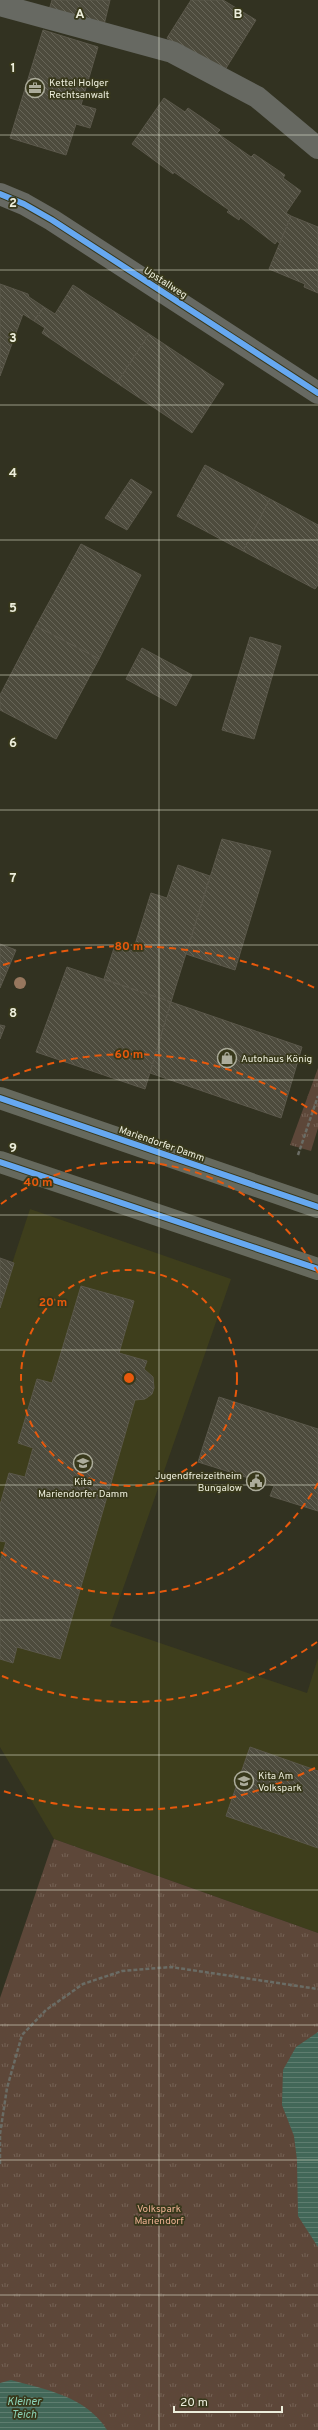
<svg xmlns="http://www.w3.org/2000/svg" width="318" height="2430" font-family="Overpass,sans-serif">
  <defs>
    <pattern id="park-tufts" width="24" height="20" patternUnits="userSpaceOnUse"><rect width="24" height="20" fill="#5d4739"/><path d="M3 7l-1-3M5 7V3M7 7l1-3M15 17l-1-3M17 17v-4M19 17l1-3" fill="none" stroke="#756255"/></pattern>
    <pattern id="water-rules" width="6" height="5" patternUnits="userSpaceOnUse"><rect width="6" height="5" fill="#426758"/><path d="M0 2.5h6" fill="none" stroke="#5e7d6f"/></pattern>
    <pattern id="building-back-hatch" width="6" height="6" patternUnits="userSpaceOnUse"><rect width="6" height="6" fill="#4d4b3d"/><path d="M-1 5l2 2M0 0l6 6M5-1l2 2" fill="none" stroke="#676558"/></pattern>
  </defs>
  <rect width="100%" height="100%" fill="#323221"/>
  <path fill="#3e3e1c" d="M30,1209L231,1279L110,1626L307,1693L318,1658V1933L54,1839L0,1747V1300Z"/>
  <g fill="url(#park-tufts)">
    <path d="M318,1068V1128L311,1151L290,1145Z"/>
    <path d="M54,1839L318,1933V2430H0V1998Z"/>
  </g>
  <g fill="url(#water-rules)">
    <path d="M318,2032V2247L298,2216L297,2160L294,2136L282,2105L283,2070L296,2047Z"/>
    <path d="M11,2380C45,2389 87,2397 107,2430H0V2383Z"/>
  </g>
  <g fill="url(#building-back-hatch)" stroke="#5b584b">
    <path d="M52,0H110L104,25L49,10Z"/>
    <path d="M191,0H223L256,20L223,73L167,38Z"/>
    <path d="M43,30L98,47L81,105L96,109L90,128L76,124L66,155L10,138Z"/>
    <path d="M164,98L185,112L188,108L220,130L217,133L251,157L254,154L285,175L283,178L301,191L286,213L291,216L280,244L277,241L275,244L240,217L239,220L227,212L229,210L174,172L173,174L132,144Z"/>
    <path d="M291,216L318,227V293L304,287L305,284L269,269Z"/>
    <path d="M0,284L28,294L29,297L44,307L34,321L23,314L0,376Z"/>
    <path d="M73,285L149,334L117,383L42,333L45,328L34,321L44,307L55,314Z"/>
    <path d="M149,334L224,384L192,433L117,383Z"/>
    <path d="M205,465L270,499L243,551L177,516Z"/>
    <path d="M131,479L152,492L127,530L105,518Z"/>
    <path d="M270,499L318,525V585L315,589L243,551Z"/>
    <path d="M81,544L141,575L99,659L36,626Z"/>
    <path d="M36,626L99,659L56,739L0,710V695Z"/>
    <path d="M250,637L281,646L254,739L222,730Z"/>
    <path d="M142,648L192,675L176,706L126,679Z"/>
    <path d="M222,839L271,851L235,970L186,954Z"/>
    <path d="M178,865L210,876L171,1002L104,979L115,945L133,951L151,893L167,898Z"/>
    <path d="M0,944L16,950L0,988Z"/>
    <path d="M67,967L171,1002L145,1089L36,1052Z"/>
    <path d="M171,1002L302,1047L281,1118L150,1073Z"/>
    <path d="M0,1025L5,1026L0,1039Z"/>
    <path d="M0,1258L14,1263L0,1308Z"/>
    <path d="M81,1286L134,1301L119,1353L147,1361L144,1369L153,1377L154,1388L152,1394L145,1399L135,1400L60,1659L17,1647L13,1663L0,1659V1562L6,1542L0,1541V1505L9,1473L25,1477L33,1448L18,1443L37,1379L52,1383Z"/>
    <path d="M219,1397L318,1429V1511L270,1496L274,1486L198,1462Z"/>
    <path d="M250,1747L318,1771V1848L226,1816Z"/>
  </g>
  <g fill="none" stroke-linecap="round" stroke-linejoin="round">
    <g stroke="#6a6c65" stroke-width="2.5" stroke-dasharray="4 2" stroke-linecap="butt">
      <path d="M298,1155L318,1096"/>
      <path d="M0,2164V2134L7,2088L22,2035L46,2010L83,1984L122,1971L171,1967L318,1989"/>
    </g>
    <g stroke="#676962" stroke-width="22">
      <path d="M0,5L172,52L257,97L318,148"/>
      <path d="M0,194L24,204L52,220L318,393"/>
    </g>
    <g stroke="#66695d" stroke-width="22">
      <path d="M0,1098L318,1207"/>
      <path d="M0,1162L318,1269"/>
    </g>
    <g stroke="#38381b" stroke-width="8">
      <g id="cycleway">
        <path d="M0,194L24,204L52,220L318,393"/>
        <path d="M0,1098L318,1207"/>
        <path d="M0,1162L318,1269"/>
      </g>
    </g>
    <use href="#cycleway" stroke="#66a8f1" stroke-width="6"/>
  </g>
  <circle fill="#97775e" cx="20" cy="983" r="6"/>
  <path fill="none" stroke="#edeedc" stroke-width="1" stroke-opacity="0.55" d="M159,0V2430M0,135H318M0,270H318M0,405H318M0,540H318M0,675H318M0,810H318M0,945H318M0,1080H318M0,1215H318M0,1350H318M0,1485H318M0,1620H318M0,1755H318M0,1890H318M0,2025H318M0,2160H318M0,2295H318"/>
  <g fill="none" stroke="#e8590c" stroke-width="2" stroke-dasharray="7 5">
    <circle cx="129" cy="1378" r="108"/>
    <path d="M318 1483A216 216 0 0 1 1 1552M1 1204A216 216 0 0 1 318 1273"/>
    <path d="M317 1642A324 324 0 0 1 2 1676M2 1080A324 324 0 0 1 317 1114"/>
    <path d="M315 1768A432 432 0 0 1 3 1791M3 965A432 432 0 0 1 315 988"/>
  </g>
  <defs>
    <g id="office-ring" transform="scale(1)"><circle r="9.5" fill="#38381b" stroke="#acac9b" stroke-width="1.5"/><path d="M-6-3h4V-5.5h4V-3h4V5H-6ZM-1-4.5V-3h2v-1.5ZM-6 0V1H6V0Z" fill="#acac9b"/></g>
    <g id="shop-ring" transform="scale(1)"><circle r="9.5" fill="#38381b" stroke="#acac9b" stroke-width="1.5"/><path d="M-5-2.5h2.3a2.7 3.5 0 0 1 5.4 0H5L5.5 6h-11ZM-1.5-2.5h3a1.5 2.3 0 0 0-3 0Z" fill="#acac9b"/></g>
    <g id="school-ring" transform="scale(1)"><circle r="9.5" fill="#38381b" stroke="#acac9b" stroke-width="1.5"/><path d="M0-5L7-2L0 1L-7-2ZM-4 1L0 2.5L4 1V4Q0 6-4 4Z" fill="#acac9b"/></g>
    <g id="civic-ring" transform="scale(1)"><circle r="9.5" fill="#38381b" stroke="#acac9b" stroke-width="1.5"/><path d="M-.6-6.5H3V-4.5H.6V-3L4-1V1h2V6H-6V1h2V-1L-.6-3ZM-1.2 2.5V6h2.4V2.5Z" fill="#acac9b"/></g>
  </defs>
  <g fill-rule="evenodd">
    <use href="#office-ring" x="35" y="88"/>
    <use href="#shop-ring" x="227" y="1058"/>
    <use href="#school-ring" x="83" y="1463"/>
    <use href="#civic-ring" x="256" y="1481"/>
    <use href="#school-ring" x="244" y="1781"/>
  </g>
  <g text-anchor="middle" stroke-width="3.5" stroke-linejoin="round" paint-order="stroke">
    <g font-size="10" fill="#edeedc" stroke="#38381b" text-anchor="start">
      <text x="49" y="86">Kettel Holger<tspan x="49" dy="12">Rechtsanwalt</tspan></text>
      <text x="241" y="1062">Autohaus König</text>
      <text x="242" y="1479" text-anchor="end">Jugendfreizeitheim<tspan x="242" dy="12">Bungalow</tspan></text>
      <text x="83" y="1485" text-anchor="middle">Kita<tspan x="83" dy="12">Mariendorfer Damm</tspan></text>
      <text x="258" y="1779">Kita Am<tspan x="258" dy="12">Volkspark</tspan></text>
    </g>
    <g font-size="10" fill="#edeedc" stroke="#38381b">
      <text transform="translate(166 282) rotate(33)" y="4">Upstallweg</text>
      <text transform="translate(162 1143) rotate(19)" y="4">Mariendorfer Damm</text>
    </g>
    <g font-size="10" fill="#eaaf90" stroke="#38381b">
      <text x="159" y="2212">Volkspark<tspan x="159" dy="12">Mariendorf</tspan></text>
    </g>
    <g font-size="11" font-style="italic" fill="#8bd2b6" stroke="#38381b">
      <text x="24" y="2405">Kleiner<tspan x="24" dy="13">Teich</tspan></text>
    </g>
  </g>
  <g font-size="13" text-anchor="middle" font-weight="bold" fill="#edeedc" stroke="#38381b" stroke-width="3.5" stroke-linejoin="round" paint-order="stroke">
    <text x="80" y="18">A</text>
    <text x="238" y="18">B</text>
    <text x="13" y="72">1</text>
    <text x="13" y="207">2</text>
    <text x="13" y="342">3</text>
    <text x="13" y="477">4</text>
    <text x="13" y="612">5</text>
    <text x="13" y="747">6</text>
    <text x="13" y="882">7</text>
    <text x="13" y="1017">8</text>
    <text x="13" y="1152">9</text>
  </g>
  <circle cx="129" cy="1378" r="6" fill="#e8590c" stroke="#38381b" stroke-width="2"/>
  <g font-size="12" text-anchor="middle" font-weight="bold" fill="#e8590c" stroke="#38381b" stroke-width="3.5" stroke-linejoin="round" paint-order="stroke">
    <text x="129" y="950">80 m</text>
    <text x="129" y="1058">60 m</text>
    <text x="38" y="1186">40 m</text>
    <text x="53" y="1306">20 m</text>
  </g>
  <path d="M174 2406v6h108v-6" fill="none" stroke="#edeedc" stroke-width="2"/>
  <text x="180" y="2406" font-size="12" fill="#edeedc" stroke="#38381b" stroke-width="3" paint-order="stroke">20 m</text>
</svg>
